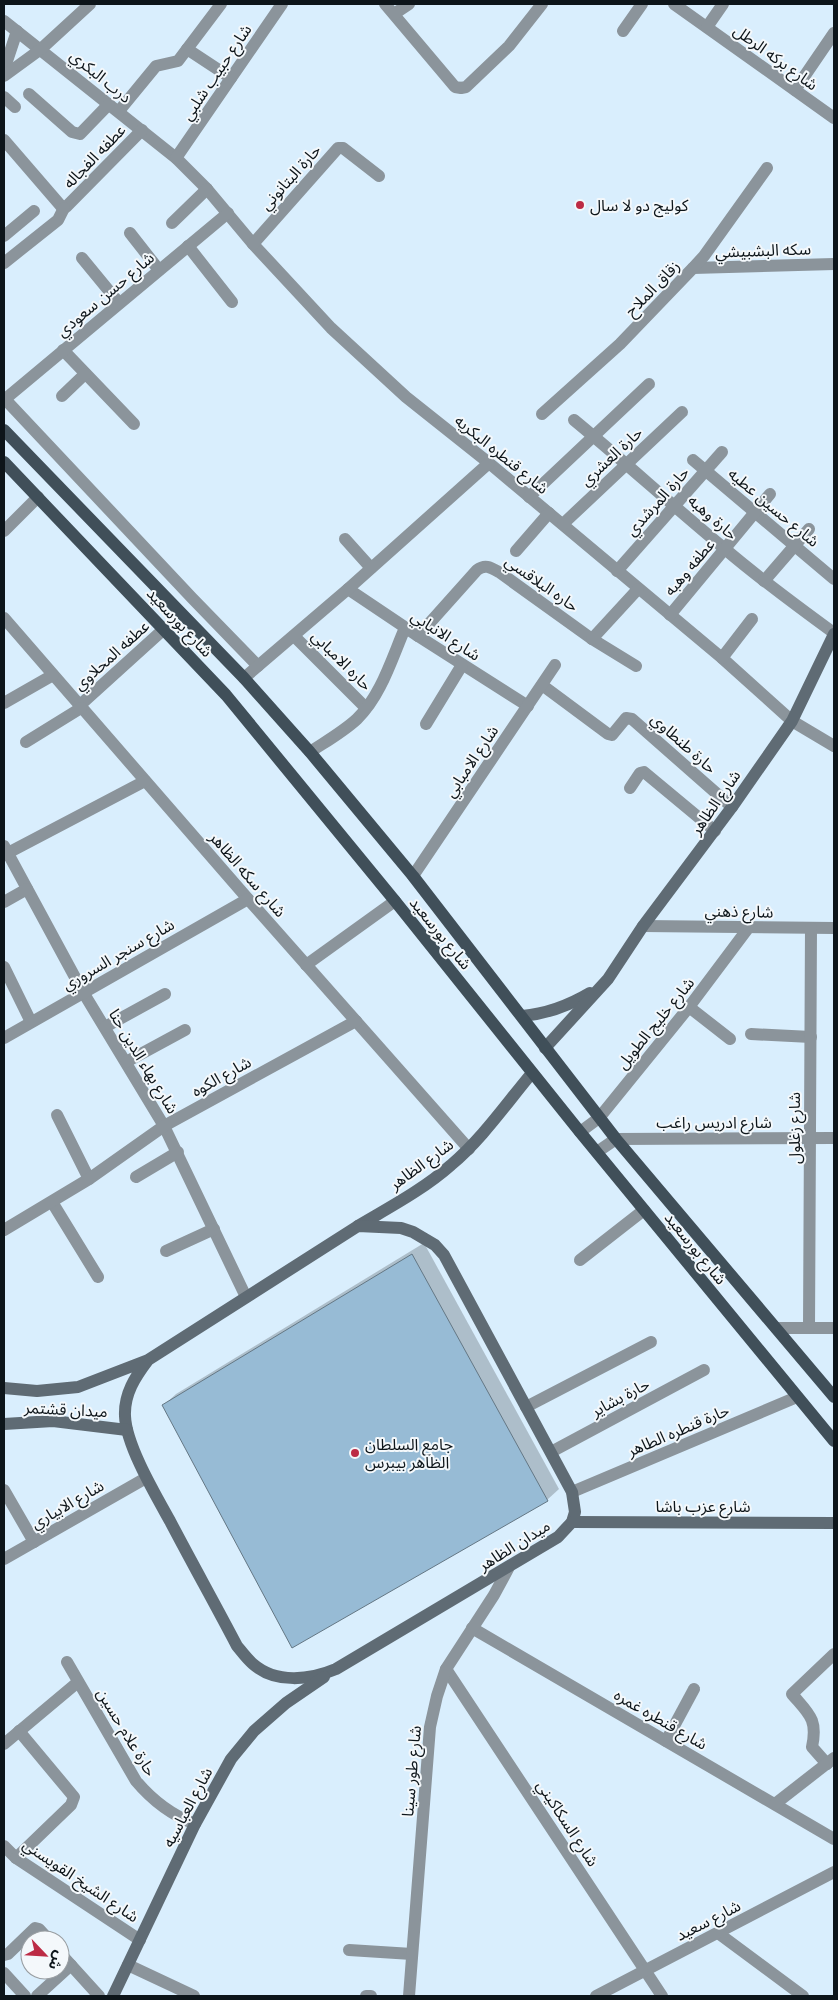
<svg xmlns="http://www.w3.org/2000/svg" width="838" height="2000" font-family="'Fira Sans Condensed','Noto Sans Arabic',sans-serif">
  <rect width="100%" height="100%" fill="#d9eefd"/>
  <path fill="#0003" d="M424,1243L559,1489L547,1500L164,1405L176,1394Z"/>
  <path fill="#97bbd5" stroke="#647784" d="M412,1254L548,1501L292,1648L162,1405Z"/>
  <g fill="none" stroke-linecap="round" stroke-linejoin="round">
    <g stroke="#8b949b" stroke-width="12">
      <path d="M385,4L455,87L461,88L466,87L509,46L542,4"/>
      <path d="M674,4L834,118"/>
      <path d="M394,14L409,4"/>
      <path d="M4,21L176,158L207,189L253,244L331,328L406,397L489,463L722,658L792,721L834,746"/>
      <path d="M707,27L723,4"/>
      <path d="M623,31L642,4"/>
      <path d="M187,49L231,78"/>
      <path d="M4,70L17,31"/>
      <path d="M4,76L41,49L90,4"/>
      <path d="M795,90L834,33"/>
      <path d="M29,94L72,132L80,134L109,104"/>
      <path d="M4,97L15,107"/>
      <path d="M119,111L156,66L178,61L221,4"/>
      <path d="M4,140L61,206L66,207L142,130"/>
      <path d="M176,158L282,4"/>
      <path d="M172,223L207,189"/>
      <path d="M130,233L159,270"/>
      <path d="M4,236L34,211"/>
      <path d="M253,244L338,148H343L379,176"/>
      <path d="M188,246L232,302"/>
      <path d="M82,258L119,303"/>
      <path d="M4,263L58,220L64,208"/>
      <path d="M693,268L834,264"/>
      <path d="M63,350L134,424"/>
      <path d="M62,396L85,374"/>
      <path d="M4,398L192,598L258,666"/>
      <path d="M4,400L228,213"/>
      <path d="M542,414L620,344L693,268L704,256L767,168"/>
      <path d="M574,420C625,462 674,507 725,549C760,579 797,606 834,633"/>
      <path d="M693,460L834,579"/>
      <path d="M529,497L649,384"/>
      <path d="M563,524L682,412"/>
      <path d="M4,531L38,497"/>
      <path d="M345,539L371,568"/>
      <path d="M516,551L549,513"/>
      <path d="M617,571L722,452"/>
      <path d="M764,581L809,529"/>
      <path d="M348,589L418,636L528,706"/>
      <path d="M670,615L770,494"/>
      <path d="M4,618L248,899L469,1149"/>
      <path d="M294,636L366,708"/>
      <path d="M418,636L477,570C485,564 490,567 499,572L592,639L636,666"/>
      <path d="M592,639L638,589"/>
      <path d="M722,658L752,619"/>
      <path d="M244,678L348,589L489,463"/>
      <path d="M542,685L608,734L612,735L626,718L632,719L732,807"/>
      <path d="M4,703L53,675"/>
      <path d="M79,706L164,629"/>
      <path d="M426,724L462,665"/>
      <path d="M26,742L81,708"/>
      <path d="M310,752C325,742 343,732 357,719C381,696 392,658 405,628"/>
      <path d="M630,788L640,773L644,772L715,831"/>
      <path d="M4,846L83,992L164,1126L246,1297"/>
      <path d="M4,855L145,781"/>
      <path d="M413,876L555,665"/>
      <path d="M4,902L27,889"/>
      <path d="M643,926L834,928"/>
      <path d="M306,965L395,901"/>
      <path d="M4,967L31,1022"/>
      <path d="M689,1007L730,1039"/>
      <path d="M105,1027L165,994"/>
      <path d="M751,1034L811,1037"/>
      <path d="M4,1038L248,899"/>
      <path d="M126,1062L185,1030"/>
      <path d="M57,1115L89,1179"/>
      <path d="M580,1132L599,1118L689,1007L749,927"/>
      <path d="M597,1152L616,1139L834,1138"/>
      <path d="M136,1177L178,1152"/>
      <path d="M52,1202L98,1277"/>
      <path d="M4,1230L89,1179L164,1126L356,1021"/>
      <path d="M166,1251L214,1229"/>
      <path d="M580,1260L644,1210"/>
      <path d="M776,1328H834"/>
      <path d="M809,1328L811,928"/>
      <path d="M526,1407L651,1342"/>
      <path d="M551,1452L704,1370"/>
      <path d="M4,1490L34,1542"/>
      <path d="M572,1492L797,1397"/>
      <path d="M4,1559L146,1478"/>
      <path d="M472,1628L834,1839"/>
      <path d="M67,1662L136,1781C152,1800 171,1815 195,1824"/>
      <path d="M446,1669L662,1996"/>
      <path d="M666,1741L694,1689"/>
      <path d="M4,1744L78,1682"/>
      <path d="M827,1764L812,1747C818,1719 809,1714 792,1694L834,1654"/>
      <path d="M775,1804L834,1758"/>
      <path d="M4,1846L16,1858L140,1940"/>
      <path d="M16,1858L71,1805L74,1797L19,1731"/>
      <path d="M718,1933L803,1996"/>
      <path d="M349,1950L412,1954"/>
      <path d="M60,1953L99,1996"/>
      <path d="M4,1955L8,1954L35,1928L39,1929L49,1940"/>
      <path d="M128,1965L194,1996"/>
      <path d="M4,1973L25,1996"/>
      <path d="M37,1996L71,1965"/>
      <path d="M366,1996H371"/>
      <path d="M409,1996L430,1727L437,1696L446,1669L494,1595L508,1569"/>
      <path d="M596,1996L834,1872"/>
    </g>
    <g stroke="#5f6b74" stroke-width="12">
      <path d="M522,1016C547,1014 568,1006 590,993"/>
      <path d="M545,1048L608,979L643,926L732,807L792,721L834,634"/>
      <path d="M358,1226C390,1207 424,1189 451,1165C482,1139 506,1104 532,1073"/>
      <path d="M4,1388L37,1391L78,1387L148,1360L358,1226L401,1228L413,1232L435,1245L444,1255L572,1492L575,1512L572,1522L558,1537L336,1669C310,1680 276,1684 253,1664C247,1659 242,1652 237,1646C215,1604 192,1563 170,1521C155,1494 126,1445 125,1416C124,1394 135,1377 148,1360"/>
      <path d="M4,1424L53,1421L127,1430"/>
      <path d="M572,1522L834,1523"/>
      <path d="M113,1996L195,1824L231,1759L254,1731L286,1703L324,1677"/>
    </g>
    <g stroke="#404f59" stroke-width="12">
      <path d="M4,430L244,678L310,752L413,876L616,1139L834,1397"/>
      <path d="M4,462L226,695L395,901L580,1132L834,1441"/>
    </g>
  </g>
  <g fill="#bc2b45" stroke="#f4f8fb" stroke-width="2">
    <circle cx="580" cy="205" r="5"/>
    <circle cx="355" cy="1453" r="5"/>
  </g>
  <g text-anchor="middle" stroke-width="4" stroke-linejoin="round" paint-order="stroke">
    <g font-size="16" fill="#0d151a" stroke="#f4f8fb">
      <text transform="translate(776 57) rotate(36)" y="6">شارع بركه الرطل</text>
      <text transform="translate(216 72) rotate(-56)" y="6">شارع حبيب شلبي</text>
      <text transform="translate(101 76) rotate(39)" y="6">درب البكري</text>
      <text transform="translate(94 156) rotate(-46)" y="6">عطفه الفجاله</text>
      <text transform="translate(290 177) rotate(-48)" y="6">حارة البتانوني</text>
      <text transform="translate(763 250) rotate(-2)" y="6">سكه البشبيشي</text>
      <text transform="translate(652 288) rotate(-46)" y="6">زقاق الملاح</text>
      <text transform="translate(105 294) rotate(-40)" y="6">شارع حسن سعودي</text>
      <text transform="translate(502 454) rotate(39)" y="6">شارع قنطره البكريه</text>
      <text transform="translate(611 456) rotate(-43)" y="6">حارة العشري</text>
      <text transform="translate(657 501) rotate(-48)" y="6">حارة المرشدي</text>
      <text transform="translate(774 507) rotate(40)" y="6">شارع حسين عطيه</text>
      <text transform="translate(713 517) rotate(41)" y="6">حارة وهبه</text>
      <text transform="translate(689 567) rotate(-50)" y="6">عطفه وهبه</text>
      <text transform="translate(542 583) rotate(35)" y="6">حاره البلاقسي</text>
      <text transform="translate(180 622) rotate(47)" y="6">شارع بورسعيد</text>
      <text transform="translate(446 635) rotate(33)" y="6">شارع الانبابي</text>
      <text transform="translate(111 655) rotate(-42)" y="6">عطفه المحلاوي</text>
      <text transform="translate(342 660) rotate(45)" y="6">حاره الامبابي</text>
      <text transform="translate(684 743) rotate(42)" y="6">حارة طنطاوي</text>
      <text transform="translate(471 761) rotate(-56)" y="6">شارع الامبابي</text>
      <text transform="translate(715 802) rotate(-55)" y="6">شارع الظاهر</text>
      <text transform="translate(248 874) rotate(49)" y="6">شارع سكه الظاهر</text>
      <text transform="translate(739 911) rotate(1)" y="6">شارع ذهني</text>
      <text transform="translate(441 933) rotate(51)" y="6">شارع بورسعيد</text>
      <text transform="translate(118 954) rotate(-30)" y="6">شارع سنجر السروري</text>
      <text transform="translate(655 1023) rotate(-51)" y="6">شارع خليج الطويل</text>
      <text transform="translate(144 1061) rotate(59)" y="6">شارع بهاء الدين حنا</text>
      <text transform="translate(221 1076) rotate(-29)" y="6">شارع الكوه</text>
      <text x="714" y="1128">شارع ادريس راغب</text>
      <text transform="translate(794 1128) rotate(-90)" y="6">شارع زغلول</text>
      <text transform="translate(421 1164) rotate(-36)" y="6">شارع الظاهر</text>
      <text transform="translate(696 1248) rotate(51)" y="6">شارع بورسعيد</text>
      <text transform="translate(620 1397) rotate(-28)" y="6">حارة بشاير</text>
      <text transform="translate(66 1409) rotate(3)" y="6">ميدان قشتمر</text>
      <text transform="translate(678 1430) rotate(-23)" y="6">حارة قنطره الطاهر</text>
      <text transform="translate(67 1504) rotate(-30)" y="6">شارع الابياري</text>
      <text x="703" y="1512">شارع عزب باشا</text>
      <text transform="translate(514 1545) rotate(-32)" y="6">ميدان الظاهر</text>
      <text transform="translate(661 1719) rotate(30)" y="6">شارع قنطره غمره</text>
      <text transform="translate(127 1732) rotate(59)" y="6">حارة علام حسين</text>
      <text transform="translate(411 1771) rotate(-85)" y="6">شارع طور سينا</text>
      <text transform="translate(187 1807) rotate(-62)" y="6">شارع العباسيه</text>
      <text transform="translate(568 1823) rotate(57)" y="6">شارع السكاكيني</text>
      <text transform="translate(81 1880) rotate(34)" y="6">شارع الشيخ القويسني</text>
      <text transform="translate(708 1920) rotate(-27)" y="6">شارع سعيد</text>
    </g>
    <g font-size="16" fill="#0d151a" stroke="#f4f8fb" text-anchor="start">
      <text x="590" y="211">كوليج دو لا سال</text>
      <text x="365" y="1450">جامع السلطان<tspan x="365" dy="18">الظاهر بيبرس</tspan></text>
    </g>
  </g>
  <rect width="838" height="2000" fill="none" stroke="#0d151a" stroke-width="10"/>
  <g transform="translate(45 1955) rotate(115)"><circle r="24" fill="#f4f8fb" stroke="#989da1"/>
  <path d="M0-4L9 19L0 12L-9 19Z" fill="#bc2b45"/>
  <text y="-8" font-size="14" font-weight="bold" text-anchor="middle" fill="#0d151a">ش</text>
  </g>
</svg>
